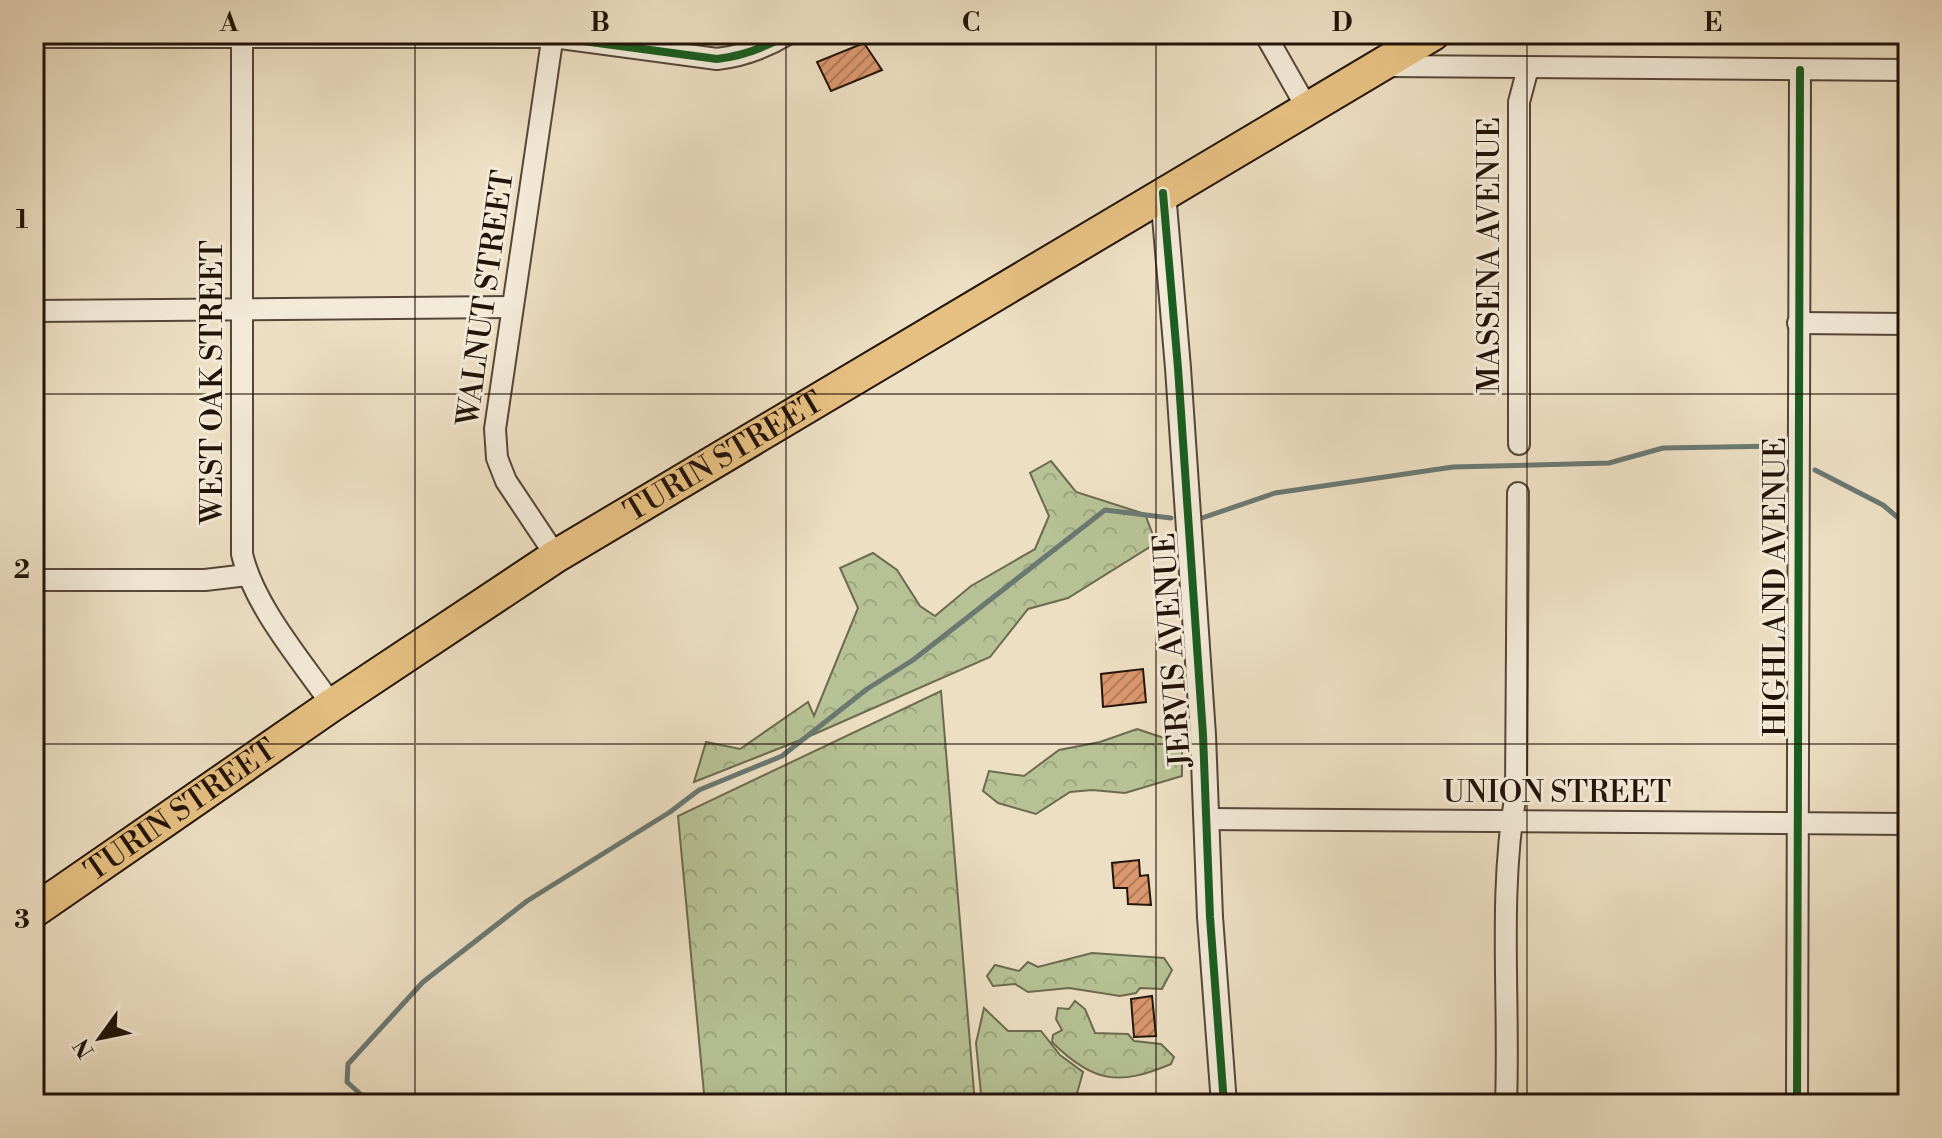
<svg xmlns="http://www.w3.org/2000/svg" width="1942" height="1138" font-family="'Libre Bodoni',serif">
  <defs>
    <pattern id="forest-crowns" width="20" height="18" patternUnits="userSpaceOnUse" patternTransform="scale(2)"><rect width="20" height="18" fill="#b6c295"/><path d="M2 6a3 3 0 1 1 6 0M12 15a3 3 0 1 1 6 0" fill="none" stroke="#9ca67f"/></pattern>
    <pattern id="building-hatch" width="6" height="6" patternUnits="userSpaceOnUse" patternTransform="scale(2)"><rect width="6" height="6" fill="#db976e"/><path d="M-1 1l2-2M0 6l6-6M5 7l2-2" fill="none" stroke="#b17a58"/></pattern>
  </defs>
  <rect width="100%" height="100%" fill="#eddfc3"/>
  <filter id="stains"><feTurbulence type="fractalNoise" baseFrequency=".0025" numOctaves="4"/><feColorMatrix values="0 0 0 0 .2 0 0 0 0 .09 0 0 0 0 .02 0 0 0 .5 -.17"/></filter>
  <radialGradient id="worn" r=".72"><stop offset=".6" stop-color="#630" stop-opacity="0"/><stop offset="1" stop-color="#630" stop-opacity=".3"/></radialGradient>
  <g fill="url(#forest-crowns)" stroke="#6c6a4e" stroke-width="2">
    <path d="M1051,461L1076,492L1145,514L1156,543L1068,598L1028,609L990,657L803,739L694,782L706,742L740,749L808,702L814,716L858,608L840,568L873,553L897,570L920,606L935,616L971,586L1035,549L1049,516L1030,473Z"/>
    <path d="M941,691L975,1104H705L678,816Z"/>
    <path d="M1137,729L1161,737L1182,749V776L1125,793L1092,790L1070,792L1036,814L998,803L983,791L989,771L1024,776L1059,750L1100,742Z"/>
    <path d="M1092,953L1164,958L1172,970L1162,989L1140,988L1136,993L1120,996L1069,988L1028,992L1015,984L993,986L987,976L995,965L1019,971L1028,962L1038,967Z"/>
    <path d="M1075,1001L1085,1009L1095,1033L1128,1034L1134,1041L1161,1044L1174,1057L1171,1064C1119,1086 1093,1083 1052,1042L1053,1035L1062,1030L1056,1019L1058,1008L1069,1009Z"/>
    <path d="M984,1008L1008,1031H1041L1060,1055L1083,1072L1076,1097L1078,1104H982L976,1043Z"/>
  </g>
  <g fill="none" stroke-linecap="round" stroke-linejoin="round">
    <g stroke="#6a7872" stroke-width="5">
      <path d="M1815,470L1883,505L1908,526"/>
      <path d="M1202,518L1275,493L1453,467L1609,463L1663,448L1785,446"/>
      <path d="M365,1104L366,1099L347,1082L348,1064L423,982L527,901L670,812L699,790L782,756L867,689L913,660L1105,510L1171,518"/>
    </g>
  </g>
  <g fill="url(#building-hatch)" stroke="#221308" stroke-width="2">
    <path d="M864,43L882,70L831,91L817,62Z"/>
    <path d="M1143,669L1146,702L1103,707L1101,674Z"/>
    <path d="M1139,860L1140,876L1148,875L1151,905L1128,904L1127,888H1114L1112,863Z"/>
    <path d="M1152,996L1156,1036L1134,1037L1131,999Z"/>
  </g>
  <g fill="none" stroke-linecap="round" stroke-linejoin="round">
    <g stroke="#554637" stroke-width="24">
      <g id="minor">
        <path d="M242,34V554C254,606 301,660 332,705"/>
        <path d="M553,34L495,429L497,458L506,481L556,556"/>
        <path d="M1265,34L1307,108"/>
        <path d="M34,37H553L717,59C744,56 765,48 788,34"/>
        <path d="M1384,66L1908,70"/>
        <path d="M34,311L512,307"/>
        <path d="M1798,323L1908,324"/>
        <path d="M1519,444V102L1528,68"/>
        <path d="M34,580H205L247,575"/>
        <path d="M1206,819L1908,824"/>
        <path d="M1506,1104C1510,1001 1498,895 1516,793L1518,493"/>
        <path d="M1797,1104L1800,70"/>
      </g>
    </g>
    <g stroke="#554637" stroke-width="28">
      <path id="tertiary" d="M1163,193L1178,368L1203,735L1210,917L1224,1104"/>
    </g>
    <g stroke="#221308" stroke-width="36">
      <g id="primary">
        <path id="s1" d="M34,911L332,705L556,556L1433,34"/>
      </g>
    </g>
    <use href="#minor" stroke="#f3ead8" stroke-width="20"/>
    <use href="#tertiary" stroke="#f3ead8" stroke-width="24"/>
    <use href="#primary" stroke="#e6c082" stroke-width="32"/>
    <g stroke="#f3ead8" stroke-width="13">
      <g id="cycleway">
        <path d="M34,37H553L717,59C744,56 765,48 788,34"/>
        <path d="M1163,193L1178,368L1203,735L1210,917L1224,1104"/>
        <path d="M1797,1104L1800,70"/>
      </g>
    </g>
    <use href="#cycleway" stroke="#1b5e20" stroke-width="8"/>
  </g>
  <path fill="none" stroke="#221308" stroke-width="2" stroke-opacity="0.55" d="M415,34V1104M786,34V1104M1156,34V1104M1527,34V1104M34,394H1908M34,744H1908"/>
  <g text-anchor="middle" stroke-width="6" stroke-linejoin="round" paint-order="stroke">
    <g font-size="30" fill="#221308" stroke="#f3ead8">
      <text transform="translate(1489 255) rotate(-90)" y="10">MASSENA AVENUE</text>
      <text transform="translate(485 298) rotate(-82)" y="10">WALNUT STREET</text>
      <text transform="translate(212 382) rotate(-90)" y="10">WEST OAK STREET</text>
      <text dy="10" stroke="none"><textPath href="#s1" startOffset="826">TURIN STREET</textPath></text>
      <text transform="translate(1775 587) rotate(-90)" y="10">HIGHLAND AVENUE</text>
      <text transform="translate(1172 650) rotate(-94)" y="10">JERVIS AVENUE</text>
      <text x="1557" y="802">UNION STREET</text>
      <text dy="10" stroke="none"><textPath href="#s1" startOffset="178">TURIN STREET</textPath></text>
    </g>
  </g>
  <rect width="1942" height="1138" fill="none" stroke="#eddfc3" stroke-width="88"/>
  <g transform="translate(100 1038) rotate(237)" stroke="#f3ead8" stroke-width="6" paint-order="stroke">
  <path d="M0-6L14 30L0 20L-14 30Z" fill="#221308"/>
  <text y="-12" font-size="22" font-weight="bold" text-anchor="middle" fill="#221308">N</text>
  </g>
  <rect x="44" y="44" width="1854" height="1050" fill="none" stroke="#221308" stroke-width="3"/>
  <g font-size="26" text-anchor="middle" font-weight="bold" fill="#221308">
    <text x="229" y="31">A</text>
    <text x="600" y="31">B</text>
    <text x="971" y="31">C</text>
    <text x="1342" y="31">D</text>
    <text x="1713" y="31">E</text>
    <text x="22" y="228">1</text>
    <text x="22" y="578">2</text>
    <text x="22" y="928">3</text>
  </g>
  <rect width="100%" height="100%" filter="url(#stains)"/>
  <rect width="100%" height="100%" fill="url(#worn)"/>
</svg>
